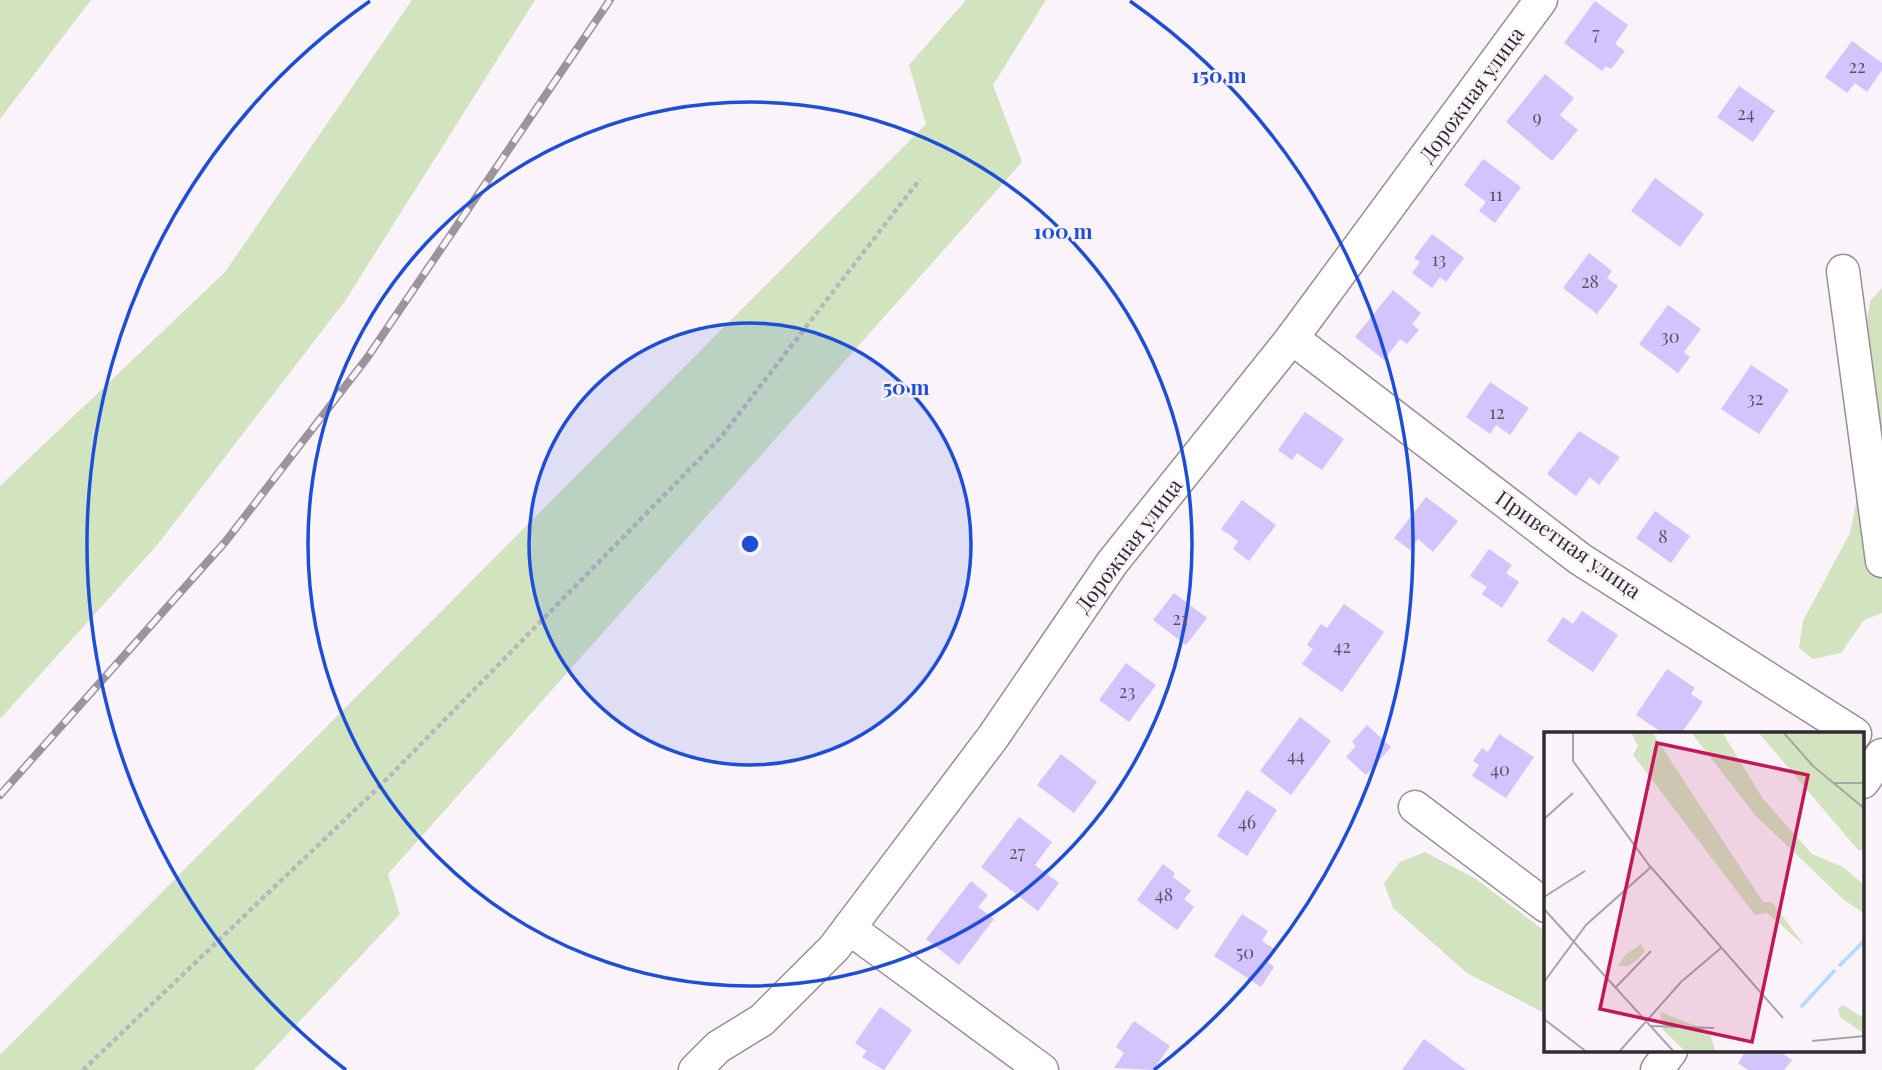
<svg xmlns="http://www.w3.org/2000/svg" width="1882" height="1070" font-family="'Playfair Display',serif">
  <rect width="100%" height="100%" fill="#faf3fa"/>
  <g fill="#d1e4bf">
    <path d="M0,0H91L0,119Z"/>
    <path d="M412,0H535L345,301L158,544L0,719V486L225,272Z"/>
    <path d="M966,0H1046L993,85L1022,162L388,874L400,914L254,1070H0V1055L926,124L909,65Z"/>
    <path d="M1882,288V613L1864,620L1841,653L1813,659L1799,648L1803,621L1850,533L1875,409L1863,349L1870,301Z"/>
    <path d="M1425,852L1476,879L1546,932V1014L1467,973L1393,908L1384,883L1400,862Z"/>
  </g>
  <g fill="#d3c4fd">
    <path d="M1595,1L1628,25L1615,44L1625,51L1611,69L1606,66L1602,71L1564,43Z"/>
    <path d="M1852,41L1882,63V70L1867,92L1855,83L1847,93L1825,77Z"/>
    <path d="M1545,74L1574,98L1560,115L1578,130L1552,161L1506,122Z"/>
    <path d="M1739,86L1775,111L1753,142L1717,117Z"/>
    <path d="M1483,159L1521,187L1495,223L1479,211L1486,202L1464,185Z"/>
    <path d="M1655,178L1704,214L1680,247L1631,211Z"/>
    <path d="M1432,234L1464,258L1446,282L1440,277L1432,288L1412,273L1420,262L1414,258Z"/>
    <path d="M1589,253L1612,271L1607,278L1618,286L1597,314L1563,288Z"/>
    <path d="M1393,290L1421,313L1412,324L1419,330L1407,344L1400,339L1384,360L1355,337Z"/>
    <path d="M1668,305L1701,329L1684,352L1690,357L1678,373L1639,344Z"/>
    <path d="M1751,365L1789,390L1759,434L1721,409Z"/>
    <path d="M1490,382L1529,408L1510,435L1496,425L1490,434L1466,417Z"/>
    <path d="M1305,412L1344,439L1322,470L1297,453L1292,460L1278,450Z"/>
    <path d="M1579,431L1620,457L1599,485L1590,477L1576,496L1547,474Z"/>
    <path d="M1426,497L1458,521L1433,552L1418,539L1410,550L1394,538Z"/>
    <path d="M1242,500L1276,525L1249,561L1233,549L1238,541L1221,529Z"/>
    <path d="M1655,511L1690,536L1671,563L1636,538Z"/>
    <path d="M1489,549L1512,565L1506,573L1519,582L1502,608L1482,594L1487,587L1470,576Z"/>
    <path d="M1174,593L1207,618L1186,645L1153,620Z"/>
    <path d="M1344,604L1384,632L1342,692L1302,664L1313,649L1307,645L1321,624L1327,628Z"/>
    <path d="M1582,611L1618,635L1593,672L1547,641L1563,617L1573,624Z"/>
    <path d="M1126,663L1156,685L1129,722L1099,700Z"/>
    <path d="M1667,669L1695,688L1691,694L1703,702L1681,734H1664L1636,715Z"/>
    <path d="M1300,717L1331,741L1291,795L1260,771Z"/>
    <path d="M1367,725L1391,747L1366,775L1346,757L1356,746L1352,742Z"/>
    <path d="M1499,734L1534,757L1506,798L1472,776L1479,765L1473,761L1482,748L1488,752Z"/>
    <path d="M1061,754L1097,782L1074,813L1037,785Z"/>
    <path d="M1247,790L1277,810L1247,856L1217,836Z"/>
    <path d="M1019,817L1052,842L1035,865L1059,883L1038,911L981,867Z"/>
    <path d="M1163,864L1175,873L1173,877L1191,891L1184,899L1194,907L1177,930L1137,900Z"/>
    <path d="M971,881L988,895L978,907L994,919L959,965L926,939Z"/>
    <path d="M1242,914L1268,931L1262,941L1276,950L1268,962L1274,967L1261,987L1214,956Z"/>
    <path d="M880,1007L912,1030L884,1070L862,1057L867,1051L855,1043Z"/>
    <path d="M1134,1021L1170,1046L1153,1070L1114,1068L1124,1053L1116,1047Z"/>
    <path d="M1424,1039L1466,1070H1402Z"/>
    <path d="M1746,1051H1779L1792,1060L1784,1070H1748L1738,1063Z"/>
  </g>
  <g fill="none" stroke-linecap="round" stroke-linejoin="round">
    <g stroke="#968f96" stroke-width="35">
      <g id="minor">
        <path d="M1843,271L1882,561"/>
        <path d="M1292,338L1580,559L1855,734"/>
        <path d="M1863,782L1882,755"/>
        <path d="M1415,807L1546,906"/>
        <path d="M849,928L1042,1070"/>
        <path d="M695,1070L718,1047L762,1020L834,948L993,737L1112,563L1292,338L1541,0"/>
        <path d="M1657,1070L1671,1051"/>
      </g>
    </g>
    <path stroke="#bbb6bb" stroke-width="4.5" stroke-dasharray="5 3.5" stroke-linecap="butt" d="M83,1070L380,786L721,437L920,179"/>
    <use href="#minor" stroke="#fff" stroke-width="32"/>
    <g stroke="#9a959a" stroke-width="8">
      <path id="rail" d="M0,795L226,541L367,358L610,0"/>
    </g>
    <use href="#rail" stroke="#faf3fa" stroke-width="5" stroke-dasharray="16" stroke-linecap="butt"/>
  </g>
  <circle cx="750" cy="544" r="221" fill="#1d4ed8" fill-opacity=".12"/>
  <g fill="none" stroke="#1d4ed8" stroke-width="3.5">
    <circle cx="750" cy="544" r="221"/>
    <circle cx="750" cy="544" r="442"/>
    <path d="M346 1070A663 663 0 0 1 370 1M1130 1A663 663 0 0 1 1154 1070"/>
  </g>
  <g text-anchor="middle" stroke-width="5" stroke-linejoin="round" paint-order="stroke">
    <g font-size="18" fill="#585363">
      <text x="1596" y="40">7</text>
      <text x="1857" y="73">22</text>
      <text x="1746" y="120">24</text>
      <text x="1537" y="124">9</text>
      <text x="1496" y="201">11</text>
      <text x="1439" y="266">13</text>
      <text x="1590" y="288">28</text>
      <text x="1670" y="343">30</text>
      <text x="1755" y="405">32</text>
      <text x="1497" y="419">12</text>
      <text x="1663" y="543">8</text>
      <text x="1180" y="625">21</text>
      <text x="1342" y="653">42</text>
      <text x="1127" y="698">23</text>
      <text x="1296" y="762">44</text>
      <text x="1500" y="776">40</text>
      <text x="1247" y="829">46</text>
      <text x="1017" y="859">27</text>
      <text x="1164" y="901">48</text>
      <text x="1245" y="959">50</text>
    </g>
    <g font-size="21" fill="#2f2d30" stroke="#faf3fa">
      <text transform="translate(1472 95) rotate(-54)" y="7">Дорожная улица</text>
      <text transform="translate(1568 545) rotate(35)" y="7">Приветная улица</text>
      <text transform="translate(1129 546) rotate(-53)" y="7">Дорожная улица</text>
    </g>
  </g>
  <g transform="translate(1544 732)">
    <rect width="320" height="320" fill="#faf3fa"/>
    <path d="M87,0H108L219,170H228L261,214L223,181L211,183L89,23L94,14ZM147,0H178L219,67L268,122L299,135L320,153V181L300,168L211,83ZM214,0H320V119L314,118ZM97,212L101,219L95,226L85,234H74L82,222ZM299,273L320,286V302L296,285L294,277ZM116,280L165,299L172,320H142L119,298Z" fill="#d1e4bf"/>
    <path fill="none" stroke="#adddfa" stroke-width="3.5" d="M295,234L321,208M257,275L291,238"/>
    <path fill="none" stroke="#a9a4a9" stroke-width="2" d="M29,0V29L105,133L239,286M239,0L269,34L321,77M290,51H321M0,87L29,61M0,165L41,139M0,177L131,321M0,250L42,193L107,135M72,255L107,219M0,287L44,321M107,294L170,296M268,309L321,304M74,321L137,250L177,216"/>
    <path fill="#c2185b" fill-opacity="0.15" stroke="#c2185b" stroke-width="3.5" d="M113,11L264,43L208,310L56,277Z"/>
    <rect width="320" height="320" fill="none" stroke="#2f2d30" stroke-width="3.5"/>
  </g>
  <circle cx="750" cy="544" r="10" fill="#1d4ed8" stroke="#faf3fa" stroke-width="3.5"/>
  <g font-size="21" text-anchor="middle" font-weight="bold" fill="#1d4ed8" stroke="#faf3fa" stroke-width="5" stroke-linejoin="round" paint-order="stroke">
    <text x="1219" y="83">150 m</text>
    <text x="1063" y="239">100 m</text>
    <text x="906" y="395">50 m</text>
  </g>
</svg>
